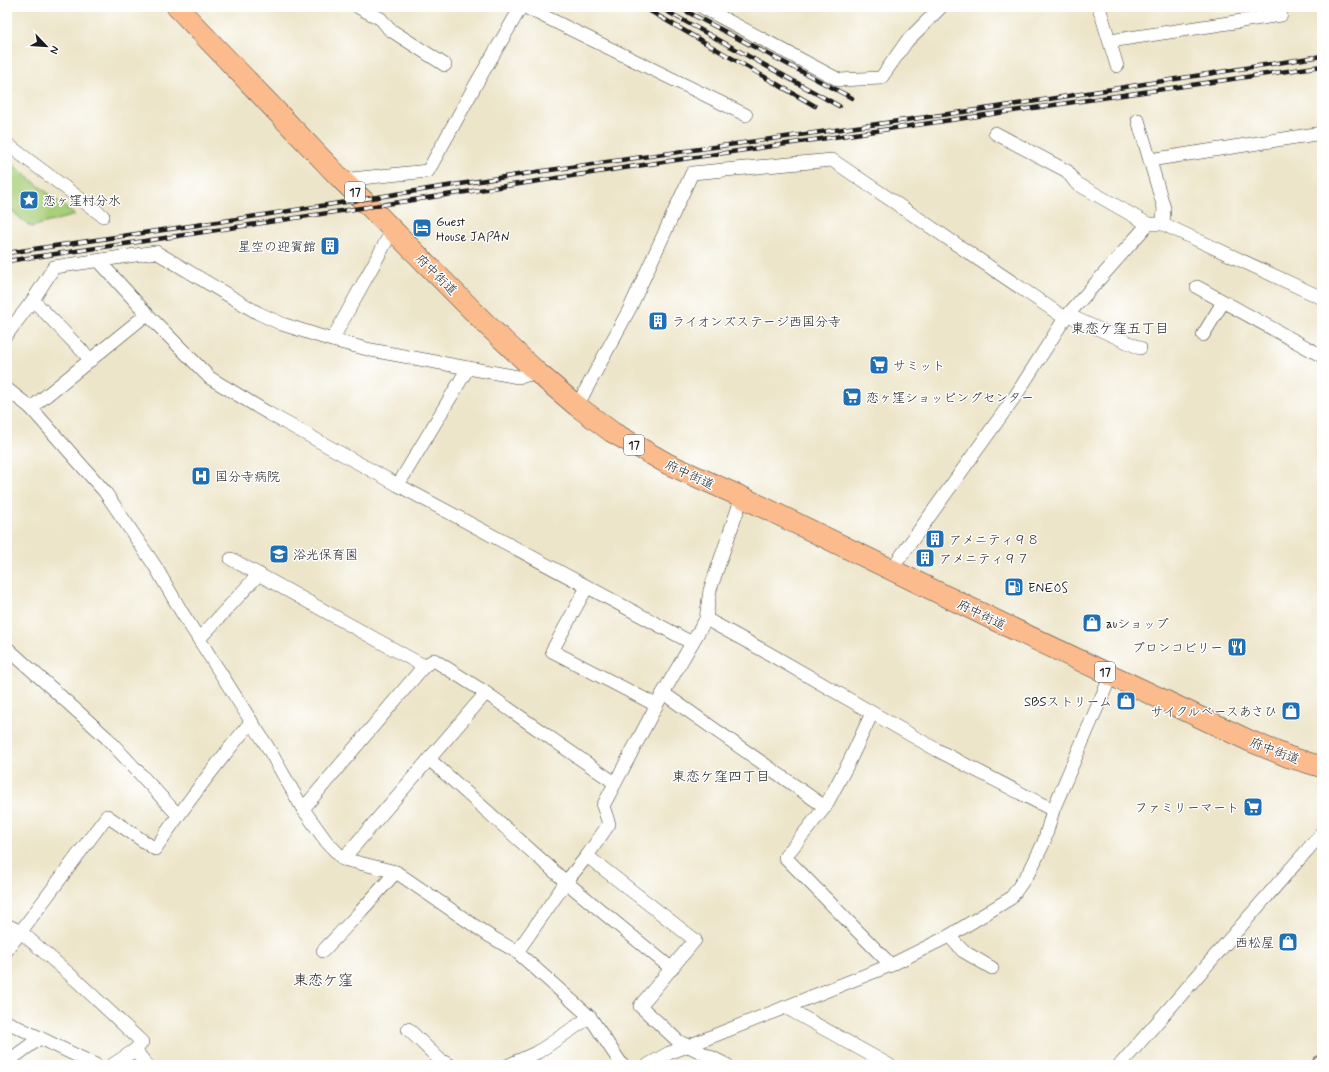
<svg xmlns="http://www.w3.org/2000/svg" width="1329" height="1072" font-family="Mynerve,'Klee One',sans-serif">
  <rect width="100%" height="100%" fill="#fff"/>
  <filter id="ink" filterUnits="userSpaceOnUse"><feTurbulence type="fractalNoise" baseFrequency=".025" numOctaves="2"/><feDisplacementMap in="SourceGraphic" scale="8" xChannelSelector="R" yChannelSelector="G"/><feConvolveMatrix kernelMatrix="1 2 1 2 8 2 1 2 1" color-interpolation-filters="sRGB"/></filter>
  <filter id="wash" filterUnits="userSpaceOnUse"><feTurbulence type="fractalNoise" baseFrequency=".012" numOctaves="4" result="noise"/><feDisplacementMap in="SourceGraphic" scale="16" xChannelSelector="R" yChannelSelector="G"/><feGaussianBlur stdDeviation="0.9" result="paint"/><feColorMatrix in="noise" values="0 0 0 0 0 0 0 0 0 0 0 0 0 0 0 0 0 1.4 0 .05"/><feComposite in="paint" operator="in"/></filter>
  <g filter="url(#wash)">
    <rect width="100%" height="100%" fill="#ede5c9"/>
    <path fill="#a8cf7a" stroke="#62764b" d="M7,160L75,215L31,227L7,207Z"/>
  </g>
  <g filter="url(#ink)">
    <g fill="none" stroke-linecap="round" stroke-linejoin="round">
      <g stroke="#3b3a36" stroke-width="14">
        <g id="minor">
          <path d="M358,7L381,19L389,29L445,65"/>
          <path d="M525,7L746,115"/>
          <path d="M702,7L839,80L881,78L907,41L941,7"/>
          <path d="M1099,7L1117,66"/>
          <path d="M1110,41L1281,15L1280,7"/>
          <path d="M1138,120L1164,208L1163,224"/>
          <path d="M995,133L1067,171L1076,183L1148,224H1163L1322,298"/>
          <path d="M7,144L103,216"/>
          <path d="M1150,160L1322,133"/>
          <path d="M342,180L428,171L476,84L521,7"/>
          <path d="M99,261L147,314"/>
          <path d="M1197,287L1322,356"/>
          <path d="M33,300L91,360"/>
          <path d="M1068,315L1140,348"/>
          <path d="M7,334L33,300L54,267L156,252L258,313L282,324L332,340L371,350L468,368L518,377L538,373"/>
          <path d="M1203,335L1223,302"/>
          <path d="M332,340L393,229"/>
          <path d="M7,389L31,408L105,492L155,566L181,611L267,746L303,809L326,841L343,859L396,872L488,935L517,952L590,1017L622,1065"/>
          <path d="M577,406L630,308L692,173L832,160L1065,318"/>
          <path d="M31,408L147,314L210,378L268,413L398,485L468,368"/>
          <path d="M398,485L692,643"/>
          <path d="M231,559L424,666"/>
          <path d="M891,570L1016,395L1065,318L1148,224"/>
          <path d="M587,587L552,651L656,705"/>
          <path d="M706,619L768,653L937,750L1053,810"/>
          <path d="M199,639L259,574"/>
          <path d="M7,648L107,738L178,815"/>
          <path d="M663,693L825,807"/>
          <path d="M872,713L849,762L825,807L785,857L891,965"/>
          <path d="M429,759L566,882L672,969"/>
          <path d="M303,809L424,666L434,660L486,693L615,783"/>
          <path d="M587,856L695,940L640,1006L678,1041L727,1065"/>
          <path d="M343,859L486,693"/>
          <path d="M7,925L21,932L75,979L142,1042L135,1050L112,1065"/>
          <path d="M949,936L963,951L992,968"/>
          <path d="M7,950L107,816L155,849C185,805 217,763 251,722"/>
          <path d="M323,951L361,911L396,872"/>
          <path d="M517,952L566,882L587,856L609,824L603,806L663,693L706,619L710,590L742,497"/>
          <path d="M785,1007L889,1065"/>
          <path d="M7,1022L96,1065"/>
          <path d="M408,1029L440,1060L450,1065"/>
          <path d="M135,1050L147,1065"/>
          <path d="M7,1062L40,1038"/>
          <path d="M509,1065L538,1052L590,1017"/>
          <path d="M648,1065L669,1053L688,1046L891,965L949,936L1011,898L1031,869L1044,842L1053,810L1111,675"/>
          <path d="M1120,1065L1322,833"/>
        </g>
      </g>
      <g stroke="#3b3a36" stroke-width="20">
        <path id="secondary" d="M1321,1065L1322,1064"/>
      </g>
      <g stroke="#3b3a36" stroke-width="22">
        <path id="primary" d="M177,7L342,180L370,207L486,324L538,373L577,406L612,432L668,464L742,497L1003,624L1250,741L1289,757L1322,767"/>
      </g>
      <use href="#minor" stroke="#fff" stroke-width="13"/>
      <use href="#secondary" stroke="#fde4d1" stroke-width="18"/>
      <use href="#primary" stroke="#fbbb8c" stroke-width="21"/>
      <g stroke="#1c1c1c" stroke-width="4.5">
        <g id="rail">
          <path d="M643,7L815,106"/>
          <path d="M659,7L839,106"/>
          <path d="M678,7L852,98"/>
          <path d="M7,253L231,220L543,171L998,107L1322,56"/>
          <path d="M7,261L138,242L676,160L1322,66"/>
        </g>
      </g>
      <use href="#rail" stroke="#fff" stroke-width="3" stroke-dasharray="9" stroke-linecap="butt"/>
    </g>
  </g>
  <defs>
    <g id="sight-square" transform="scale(1)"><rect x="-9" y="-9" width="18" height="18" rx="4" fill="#1f6fb2" stroke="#fff"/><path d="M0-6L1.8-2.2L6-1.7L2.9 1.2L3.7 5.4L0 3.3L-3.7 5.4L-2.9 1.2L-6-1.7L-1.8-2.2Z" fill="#fff"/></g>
    <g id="hotel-square" transform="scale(1)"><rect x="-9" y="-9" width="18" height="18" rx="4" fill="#1f6fb2" stroke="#fff"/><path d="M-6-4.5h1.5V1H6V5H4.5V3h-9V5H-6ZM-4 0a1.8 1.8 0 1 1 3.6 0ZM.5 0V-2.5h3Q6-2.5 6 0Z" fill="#fff"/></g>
    <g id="building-square" transform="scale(1)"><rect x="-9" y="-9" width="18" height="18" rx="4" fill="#1f6fb2" stroke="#fff"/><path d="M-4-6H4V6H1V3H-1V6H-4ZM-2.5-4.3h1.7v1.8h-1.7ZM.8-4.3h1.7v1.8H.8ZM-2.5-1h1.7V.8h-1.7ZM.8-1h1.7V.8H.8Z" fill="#fff"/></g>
    <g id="supermarket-square" transform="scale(1)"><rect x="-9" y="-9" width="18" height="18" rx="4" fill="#1f6fb2" stroke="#fff"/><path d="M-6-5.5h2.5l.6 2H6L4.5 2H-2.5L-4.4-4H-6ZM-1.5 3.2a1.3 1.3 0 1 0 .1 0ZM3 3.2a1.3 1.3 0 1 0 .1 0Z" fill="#fff"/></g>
    <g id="hospital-square" transform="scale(1)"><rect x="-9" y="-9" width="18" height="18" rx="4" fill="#1f6fb2" stroke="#fff"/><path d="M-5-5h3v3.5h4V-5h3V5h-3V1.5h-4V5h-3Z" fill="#fff"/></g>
    <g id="school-square" transform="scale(1)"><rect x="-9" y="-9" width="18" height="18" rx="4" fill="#1f6fb2" stroke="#fff"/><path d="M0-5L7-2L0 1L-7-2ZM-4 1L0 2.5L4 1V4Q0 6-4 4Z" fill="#fff"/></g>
    <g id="fuel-square" transform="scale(1)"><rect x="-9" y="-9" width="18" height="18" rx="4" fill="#1f6fb2" stroke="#fff"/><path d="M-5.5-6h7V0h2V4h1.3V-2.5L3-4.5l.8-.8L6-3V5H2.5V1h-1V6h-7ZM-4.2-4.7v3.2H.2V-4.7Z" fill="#fff"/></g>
    <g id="shop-square" transform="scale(1)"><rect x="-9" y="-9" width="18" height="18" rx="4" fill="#1f6fb2" stroke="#fff"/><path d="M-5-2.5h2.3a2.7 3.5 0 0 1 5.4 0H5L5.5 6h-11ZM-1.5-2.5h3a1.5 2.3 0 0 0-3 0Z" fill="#fff"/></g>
    <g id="restaurant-square" transform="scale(1)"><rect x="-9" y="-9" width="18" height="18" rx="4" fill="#1f6fb2" stroke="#fff"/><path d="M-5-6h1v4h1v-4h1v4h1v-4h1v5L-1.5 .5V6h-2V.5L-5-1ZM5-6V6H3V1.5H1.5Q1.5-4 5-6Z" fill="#fff"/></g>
  </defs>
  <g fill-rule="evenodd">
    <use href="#sight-square" x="29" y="200"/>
    <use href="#hotel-square" x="422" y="228"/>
    <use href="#building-square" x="330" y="246"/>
    <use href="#building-square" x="658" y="321"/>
    <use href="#supermarket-square" x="879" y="365"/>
    <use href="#supermarket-square" x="852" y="397"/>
    <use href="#hospital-square" x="201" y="476"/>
    <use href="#building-square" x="935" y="539"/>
    <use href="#school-square" x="279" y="554"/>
    <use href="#building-square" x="925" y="558"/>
    <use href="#fuel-square" x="1014" y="587"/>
    <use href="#shop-square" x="1092" y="623"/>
    <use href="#restaurant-square" x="1237" y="647"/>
    <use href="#shop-square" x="1126" y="701"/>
    <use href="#shop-square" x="1291" y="711"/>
    <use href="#supermarket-square" x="1253" y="807"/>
    <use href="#shop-square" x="1288" y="942"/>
  </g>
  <g text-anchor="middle" stroke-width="3" stroke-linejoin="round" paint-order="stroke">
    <g fill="#fff" stroke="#606060" stroke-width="1">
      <rect x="345" y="182" width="20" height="20" rx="3"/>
      <rect x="624" y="435" width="20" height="20" rx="3"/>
      <rect x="1095" y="662" width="20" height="20" rx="3"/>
    </g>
    <g font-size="12" font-weight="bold" fill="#1c1c1c">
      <text x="355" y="196">17</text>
      <text x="634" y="449">17</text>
      <text x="1105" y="676">17</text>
    </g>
    <g font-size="13" fill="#1c1c1c" stroke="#fff" text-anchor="start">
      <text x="43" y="205">恋ヶ窪村分水</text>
      <text x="436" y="226">Guest<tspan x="436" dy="15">House JAPAN</tspan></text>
      <text x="316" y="251" text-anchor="end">星空の迎賓館</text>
      <text x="672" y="326">ライオンズステージ西国分寺</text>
      <text x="893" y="370">サミット</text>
      <text x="866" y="402">恋ヶ窪ショッピングセンター</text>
      <text x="215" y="481">国分寺病院</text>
      <text x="949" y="544">アメニティ９８</text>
      <text x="293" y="559">浴光保育園</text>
      <text x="939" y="563">アメニティ９７</text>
      <text x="1028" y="592">ENEOS</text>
      <text x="1106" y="628">auショップ</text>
      <text x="1223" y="652" text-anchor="end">ブロンコビリー</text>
      <text x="1112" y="706" text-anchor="end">SBSストリーム</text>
      <text x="1277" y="716" text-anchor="end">サイクルベースあさひ</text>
      <text x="1239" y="812" text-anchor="end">ファミリーマート</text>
      <text x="1274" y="947" text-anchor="end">西松屋</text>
    </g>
    <g font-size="13" fill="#1c1c1c" stroke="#fff">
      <text transform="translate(437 274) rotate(45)" y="5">府中街道</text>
      <text transform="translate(690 474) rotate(25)" y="5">府中街道</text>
      <text transform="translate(982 614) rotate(26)" y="5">府中街道</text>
      <text transform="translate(1275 750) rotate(21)" y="5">府中街道</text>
    </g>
    <g font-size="14" fill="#1c1c1c" stroke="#fff">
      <text x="1120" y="333">東恋ケ窪五丁目</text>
      <text x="721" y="781">東恋ケ窪四丁目</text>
    </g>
    <g font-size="15" fill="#1c1c1c" stroke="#fff">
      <text x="323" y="985">東恋ケ窪</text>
    </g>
  </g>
  <rect width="1329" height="1072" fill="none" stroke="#fff" stroke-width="24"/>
  <g transform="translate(46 46) rotate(115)" stroke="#ffffff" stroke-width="3" paint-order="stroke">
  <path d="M0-3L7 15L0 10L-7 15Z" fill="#1c1c1c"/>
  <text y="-6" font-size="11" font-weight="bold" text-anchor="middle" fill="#1c1c1c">N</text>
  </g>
</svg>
